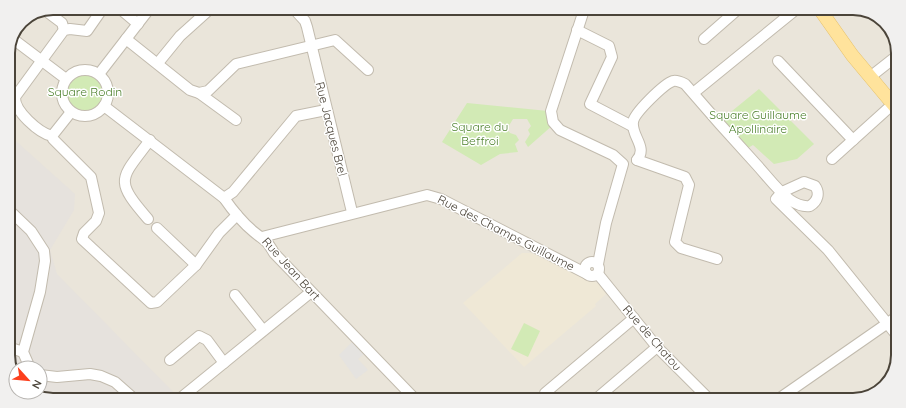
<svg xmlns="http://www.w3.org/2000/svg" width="906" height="408" font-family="Quicksand,sans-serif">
  <rect width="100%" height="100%" fill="#f6f3ec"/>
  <path fill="#eae5da" d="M53,8L871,12L890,28L898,50L894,373L878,393L853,400L35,396L30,392H40V368H16V381L8,358V50L21,21Z"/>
  <path fill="#e6e2dd" d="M8,134L75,194L74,210L50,250L57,274L178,397L35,396L30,392H40V368H16V380L8,358Z"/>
  <path fill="#efe8d6" d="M522,253H531L594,281L600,285L606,294L595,304L596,306L524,367L463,303Z"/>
  <g fill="#d2eab5">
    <circle cx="85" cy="93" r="21"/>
    <path d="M759,89L814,144L797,159L774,164L753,145L748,148L721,120Z"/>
    <path d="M467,103L548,111L553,125L528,147L525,142L530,134L528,130L531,126L527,119H513L507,129L510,133L516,135L519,140L515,144L518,152L500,154L481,165L442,142Z"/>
    <path d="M524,323L540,331L528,357L511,349Z"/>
  </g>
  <path fill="#e5e3e0" d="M352,342L364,354L358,359L368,370L356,379L339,355Z"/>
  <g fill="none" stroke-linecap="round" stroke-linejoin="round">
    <g stroke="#c2bbae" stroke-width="12">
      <g id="minor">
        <path d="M119,8L138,24"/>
        <path d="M294,9L305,21L307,27L352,212"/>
        <path d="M584,10L551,111L553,122L560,130L613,155L623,164L606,223L598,264"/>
        <path d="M46,11L62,23L64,30"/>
        <path d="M577,30L609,46L612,57L590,104L632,126"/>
        <path d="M13,39L66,79"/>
        <path d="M126,39L190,90L199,93L208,91L236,64L335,40L368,70"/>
        <path d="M704,39L736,11"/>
        <path d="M778,61L853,140"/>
        <path d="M158,63L180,36L210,9"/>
        <circle cx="85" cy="93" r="23"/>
        <path d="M99,74L150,8"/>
        <path d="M870,77L898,55"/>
        <path d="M697,90L794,11"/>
        <path d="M199,93L236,120"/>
        <path d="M104,106L224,198C233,211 243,223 254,232C265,241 266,239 274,253L414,398"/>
        <path d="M71,112L52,136C39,133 14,111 15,97L64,30L70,29L87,31L103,8"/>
        <path d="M52,136L53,139L91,177L99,213L96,221L84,233L82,239L151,303L157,302L196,265L219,233L237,215"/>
        <path d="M832,159L893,104"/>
        <path d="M637,160C648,147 631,136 633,122C634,113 664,84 673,81C677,80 681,82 685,84C708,111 732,138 756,164C767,176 777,190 790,200C796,204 803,207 810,206C818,201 820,193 815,186L804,182L782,192L776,199L828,250L895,333"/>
        <path d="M637,160L685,177L689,185L675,242L681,248L717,259"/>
        <path d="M224,198L233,192L296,116L326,110"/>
        <path d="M8,209L31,231L44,251L45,261L40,292L23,352L30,368"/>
        <path d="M148,219C113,179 121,179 150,140"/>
        <path d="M157,228L196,265"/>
        <path d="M262,237L427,195L441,199L587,274"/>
        <circle cx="592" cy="269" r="7"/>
        <path d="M598,274L657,347L709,399"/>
        <path d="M235,295L263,330"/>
        <path d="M8,347L23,352"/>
        <path d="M170,360L199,336L207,340L224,363"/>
        <path d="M40,375L57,377L90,374L101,376L115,382L132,397"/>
        <path d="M545,393L634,318"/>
        <path d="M182,397L311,292"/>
        <path d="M596,399L657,347"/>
        <path d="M777,400L895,318"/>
      </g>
    </g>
    <g stroke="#e6c16a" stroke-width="14">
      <path id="major" d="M821,11L852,55L897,109"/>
    </g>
    <use href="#minor" stroke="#fff" stroke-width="10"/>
    <use href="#major" stroke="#ffe39c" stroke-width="13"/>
  </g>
  <g text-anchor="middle" stroke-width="3" stroke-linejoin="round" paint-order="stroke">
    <g font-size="12" fill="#4a7f2a" stroke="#fff">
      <text x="85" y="96">Square Rodin</text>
      <text x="758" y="119">Square Guillaume<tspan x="758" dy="14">Apollinaire</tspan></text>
      <text x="480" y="131">Square du<tspan x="480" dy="14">Beffroi</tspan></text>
    </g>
    <g font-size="12" fill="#4b4439" stroke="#fff">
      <text transform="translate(331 129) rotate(76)" y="4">Rue Jacques Brel</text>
      <text transform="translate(506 233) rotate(27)" y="4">Rue des Champs Guillaume</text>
      <text transform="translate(291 269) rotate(48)" y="4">Rue Jean Bart</text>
      <text transform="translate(652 338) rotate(49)" y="4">Rue de Chatou</text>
    </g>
  </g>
  <path d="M0 0H906V408H0ZM53 15H853A38 38 0 0 1 891 53V355A38 38 0 0 1 853 393H53A38 38 0 0 1 15 355V53A38 38 0 0 1 53 15Z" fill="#f1f0ef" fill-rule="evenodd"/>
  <path fill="none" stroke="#4b4439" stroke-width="2" d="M53 15H853A38 38 0 0 1 891 53V355A38 38 0 0 1 853 393H53A38 38 0 0 1 15 355V53A38 38 0 0 1 53 15Z"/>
  <g transform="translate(28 380) rotate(117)"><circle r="19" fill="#ffffff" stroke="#b7b4b0"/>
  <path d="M0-3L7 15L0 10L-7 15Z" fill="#fc3f1d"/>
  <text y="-6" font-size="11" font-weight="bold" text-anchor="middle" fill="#4b4439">N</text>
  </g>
</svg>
